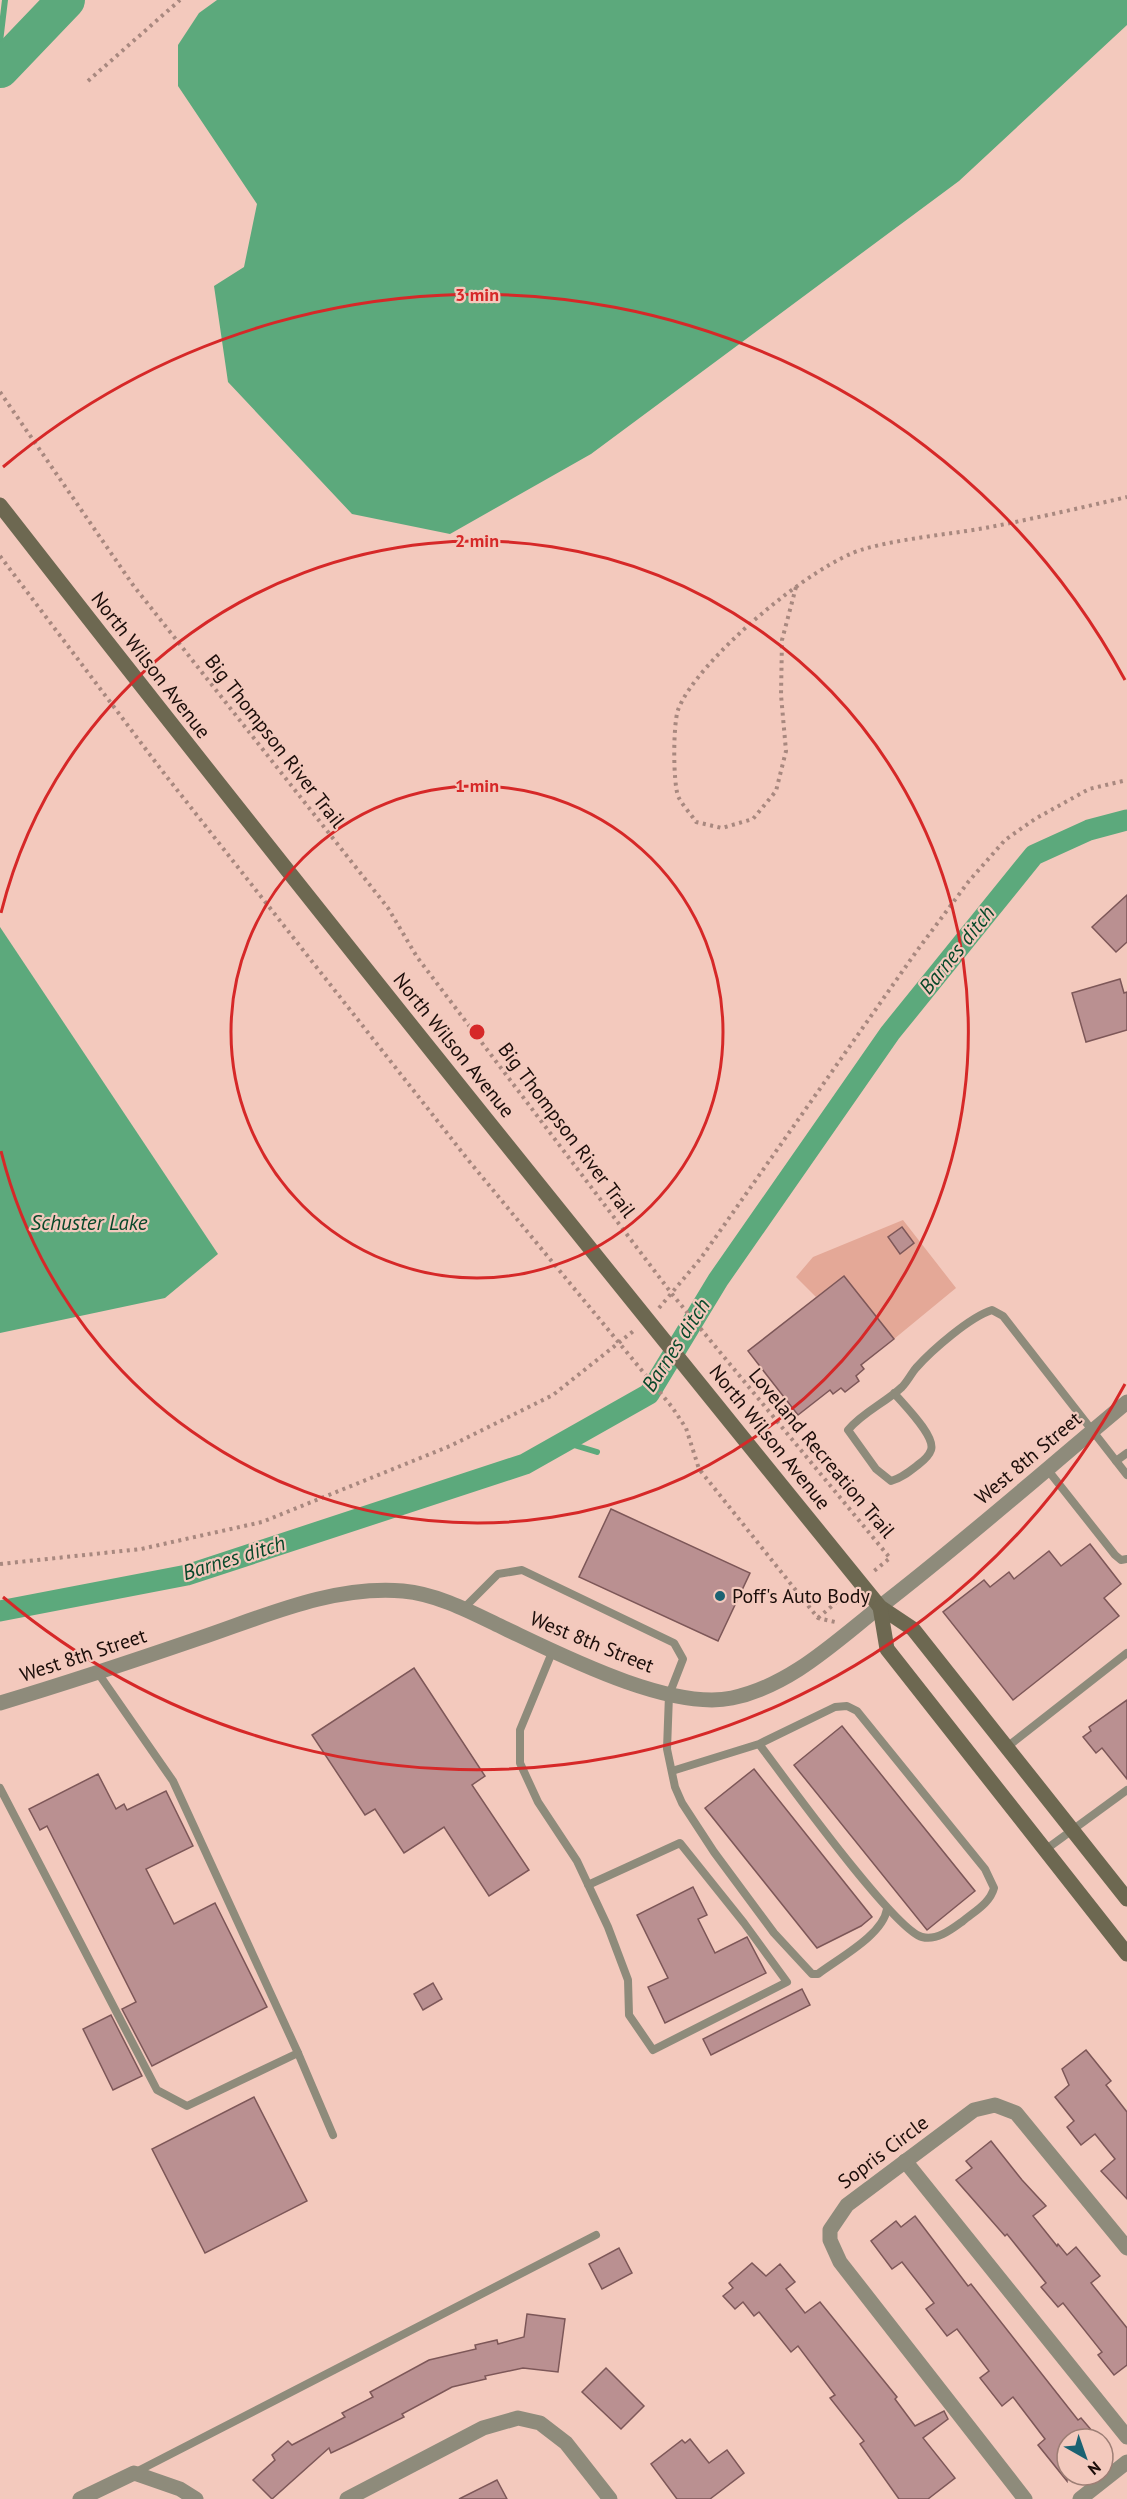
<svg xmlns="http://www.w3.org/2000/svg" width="1127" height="2499" font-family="'PT Sans',sans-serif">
  <rect width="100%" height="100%" fill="#f3c9bd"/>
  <path fill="#e4a897" d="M903,1220L956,1288L894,1339L844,1276L816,1297L796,1277L813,1257Z"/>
  <g fill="#5ca97c">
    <path d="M217,0H1127V25L959,181L591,454L450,534L352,514L228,382L214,286L244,267L257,204L178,86V45L199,13Z"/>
    <path d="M0,927L218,1254L165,1298L0,1333Z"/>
  </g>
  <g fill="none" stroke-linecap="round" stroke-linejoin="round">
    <g stroke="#5ca97c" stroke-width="6">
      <path d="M0,42L5,0"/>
      <path d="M564,1442L597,1452"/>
    </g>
    <path stroke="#5ca97c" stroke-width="21" d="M0,1611L187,1575L525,1464L649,1394L718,1280L890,1033L1034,855L1089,830L1127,820"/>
    <path stroke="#5ca97c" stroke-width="38" d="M0,69L66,0"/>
  </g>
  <g fill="#ba9091" stroke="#7d5758" stroke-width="1.5">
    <path d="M1127,895V942L1116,952L1092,927Z"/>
    <path d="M1120,979L1124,993L1127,992V1030L1086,1042L1072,993Z"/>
    <path d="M902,1227L914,1243L900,1254L888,1237Z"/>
    <path d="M844,1276L894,1339L861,1365L864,1369L856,1376L859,1381L845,1392L841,1388L833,1394L830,1390L798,1415L748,1351Z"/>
    <path d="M611,1509L750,1573L718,1641L579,1577Z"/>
    <path d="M1090,1544L1121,1584L1104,1598L1119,1616L1013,1700L943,1612L984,1580L990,1587L1009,1572L1014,1579L1049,1551L1061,1566Z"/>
    <path d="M414,1668L485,1776L472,1785L529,1870L489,1896L444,1827L404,1853L375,1809L365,1815L312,1735Z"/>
    <path d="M1127,1700V1779L1102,1748L1096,1753L1083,1737L1091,1731L1089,1727Z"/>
    <path d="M842,1726L975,1891L927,1930L794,1765Z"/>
    <path d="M754,1769L872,1917L861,1926L817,1948L705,1808Z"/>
    <path d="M98,1774L116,1809L124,1804L127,1810L166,1791L193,1846L146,1869L174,1924L215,1903L267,2007L152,2066L122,2009L136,2002L47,1826L40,1830L29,1809Z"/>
    <path d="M693,1887L707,1915L698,1919L715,1953L747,1937L766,1973L665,2023L648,1987L668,1978L637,1915Z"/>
    <path d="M433,1983L442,1999L423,2010L414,1994Z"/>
    <path d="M802,1989L810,2005L711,2055L703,2039Z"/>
    <path d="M111,2015L142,2076L113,2090L83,2029Z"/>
    <path d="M1086,2050L1111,2081L1106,2085L1127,2112V2199L1101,2171L1115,2159L1095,2134L1081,2145L1067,2127L1074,2121L1055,2097L1069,2085L1062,2069Z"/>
    <path d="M254,2097L307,2201L205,2253L152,2149Z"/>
    <path d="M991,2141L1022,2180L1046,2206L1033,2216L1057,2246L1058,2244L1067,2255L1076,2247L1100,2276L1091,2283L1127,2328V2365L1114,2375L1098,2355L1102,2352L1063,2303L1058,2307L1041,2287L1046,2283L1007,2234L1005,2236L956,2180L972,2168L966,2161Z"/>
    <path d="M915,2216L968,2286L971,2284L1078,2420L1081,2418L1099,2439H1067V2481L1038,2445L1045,2439L1013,2397L1002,2406L980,2378L989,2371L957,2329L947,2336L926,2309L934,2303L902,2262L892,2269L871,2241L896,2221L901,2227Z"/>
    <path d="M619,2248L632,2273L602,2289L589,2264Z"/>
    <path d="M752,2263L766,2276L780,2264L795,2282L786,2289L805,2313L820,2302L897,2397L895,2399L915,2426L944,2411L948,2419L923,2438L955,2478L928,2499H899L860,2444L864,2441L830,2398L835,2395L798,2346L791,2352L759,2312L754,2316L743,2302L735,2309L723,2296L733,2288L729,2283Z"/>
    <path d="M527,2314L565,2319L558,2372L523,2368L485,2376L486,2379L452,2387L402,2414L404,2417L352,2443L331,2453L329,2448L272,2499L253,2480L275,2460L272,2455L288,2441L292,2445L345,2417L342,2413L373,2397L370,2392L429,2360L476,2349L475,2345L497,2340L498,2344L524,2337Z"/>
    <path d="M606,2368L644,2406L621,2429L582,2392Z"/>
    <path d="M690,2439L709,2463L727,2450L744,2473L710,2499H677L651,2464L682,2440L685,2443Z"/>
    <path d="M497,2480L507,2499H459Z"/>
  </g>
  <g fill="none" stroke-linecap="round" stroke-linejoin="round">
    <g stroke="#a8887f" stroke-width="4" stroke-dasharray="3 4.5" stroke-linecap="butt">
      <path d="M88,81L180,0"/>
      <path d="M0,392L133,585L388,908L417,957L672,1294L890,1558L874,1571"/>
      <path d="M0,556L163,772L469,1161L672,1407L686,1428L699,1469L818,1618L835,1622"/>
      <path d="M796,587L782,640L781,695L786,751L776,791L753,819L722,828L696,822C691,814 682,805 678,796C673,781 673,725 678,710C696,661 813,563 864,549C903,538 945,535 985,528C1032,519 1080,508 1127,497"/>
      <path d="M659,1308L701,1258L916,952L969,881L1005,840L1035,819L1089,789L1127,780"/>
      <path d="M0,1564L141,1549L262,1522L450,1446L553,1395L636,1329"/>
      <path d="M818,1618L847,1593"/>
    </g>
    <g stroke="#8e8b7b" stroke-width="8">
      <path d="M894,1393C903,1404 936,1436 931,1450C929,1456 923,1461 919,1464C910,1471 902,1478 891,1481L876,1469L848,1430C863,1412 885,1403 902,1387C907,1382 911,1374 916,1368C932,1350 970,1317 992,1310L1003,1316L1127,1475"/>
      <path d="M1116,1461L1127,1453"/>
      <path d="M1047,1469L1115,1555L1121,1560L1127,1559"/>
      <path d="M464,1608L498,1574L522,1570L674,1643L683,1659L669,1695L667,1749L675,1787L682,1803L714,1852L774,1933L812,1974H818C839,1958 883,1935 887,1909"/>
      <path d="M553,1650L520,1730V1763L538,1802L577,1861L608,1927L628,1980L629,2015L653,2050L787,1982L744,1923L680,1843L588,1885"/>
      <path d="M1007,1747L1127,1653"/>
      <path d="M672,1771L759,1744C784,1777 894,1930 922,1937C937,1941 952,1929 963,1921C975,1911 990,1903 994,1888L985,1869L857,1711L847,1706L835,1707L759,1744"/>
      <path d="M0,1788L157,2090L187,2106L298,2053L173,1781L98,1673"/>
      <path d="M1045,1850L1127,1790"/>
      <path d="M298,2053L333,2135"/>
      <path d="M134,2473L596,2235"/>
    </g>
    <g stroke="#8e8b7b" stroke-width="15">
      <path d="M0,1703C67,1683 133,1661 200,1638C265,1616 333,1585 403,1591C438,1594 473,1613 504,1628C561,1655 670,1711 732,1698C789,1686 833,1644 877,1609C963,1543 1044,1471 1127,1402"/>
      <path d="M905,2161L1127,2437"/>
      <path d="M80,2499L134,2473L180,2489L196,2499"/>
      <path d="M347,2499L483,2428L518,2418L540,2423L566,2443L610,2499"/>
      <path d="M1025,2499L840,2262L830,2240V2230L847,2205L974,2110L995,2105L1016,2113L1127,2248"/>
      <path d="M1080,2499L1127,2462"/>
    </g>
    <g stroke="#6d6851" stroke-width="15">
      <path d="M0,505C289,876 584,1242 880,1607L913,1629L1127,1899"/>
      <path d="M880,1607L887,1649L1127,1954"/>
    </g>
  </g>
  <g fill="none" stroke="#d62828" stroke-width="3">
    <circle cx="477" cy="1032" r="246"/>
    <path d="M1 913A491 491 0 1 1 1 1151"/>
    <path d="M1125 1384A737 737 0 0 1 3 1597M3 467A737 737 0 0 1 1125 680"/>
  </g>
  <circle fill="#1b6272" stroke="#f3c9bd" stroke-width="2" cx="720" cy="1596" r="6"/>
  <g text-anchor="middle" stroke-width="4.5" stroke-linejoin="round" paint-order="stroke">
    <g font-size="20" fill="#1b0d09" stroke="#f3c9bd">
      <text transform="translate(151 665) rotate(52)" y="7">North Wilson Avenue</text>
      <text transform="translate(275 741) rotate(52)" y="7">Big Thompson River Trail</text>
      <text transform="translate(454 1045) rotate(51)" y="7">North Wilson Avenue</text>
      <text transform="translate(567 1130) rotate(53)" y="7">Big Thompson River Trail</text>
      <text transform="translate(770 1437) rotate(51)" y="7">North Wilson Avenue</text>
      <text transform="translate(822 1453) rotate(50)" y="7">Loveland Recreation Trail</text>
      <text transform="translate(1028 1458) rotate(-40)" y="7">West 8th Street</text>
      <text transform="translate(592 1642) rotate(22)" y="7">West 8th Street</text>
      <text transform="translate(83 1655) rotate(-18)" y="7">West 8th Street</text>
      <text transform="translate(883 2152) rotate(-37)" y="7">Sopris Circle</text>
    </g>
    <g font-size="20" fill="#1b0d09" stroke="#f3c9bd" text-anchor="start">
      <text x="732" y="1603">Poff's Auto Body</text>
    </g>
    <g font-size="21" font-style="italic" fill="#08482a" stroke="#f3c9bd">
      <text transform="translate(957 950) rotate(-51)" y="7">Barnes ditch</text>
      <text x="89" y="1230">Schuster Lake</text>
      <text transform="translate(676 1345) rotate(-57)" y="7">Barnes ditch</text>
      <text transform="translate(234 1558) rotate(-17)" y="7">Barnes ditch</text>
    </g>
  </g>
  <circle cx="477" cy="1032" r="9" fill="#d62828" stroke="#f3c9bd" stroke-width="3"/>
  <g font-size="18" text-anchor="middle" font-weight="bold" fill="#d62828" stroke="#f3c9bd" stroke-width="4.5" stroke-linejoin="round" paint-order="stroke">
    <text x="477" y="301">3 min</text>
    <text x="477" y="547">2 min</text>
    <text x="477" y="792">1 min</text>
  </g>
  <g transform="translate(1085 2457) rotate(140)"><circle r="28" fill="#f3c9bd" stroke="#9d7e75" stroke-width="1.5"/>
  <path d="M0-4.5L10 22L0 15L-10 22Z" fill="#1b6272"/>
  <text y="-9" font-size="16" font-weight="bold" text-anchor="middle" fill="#1b0d09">N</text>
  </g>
</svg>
